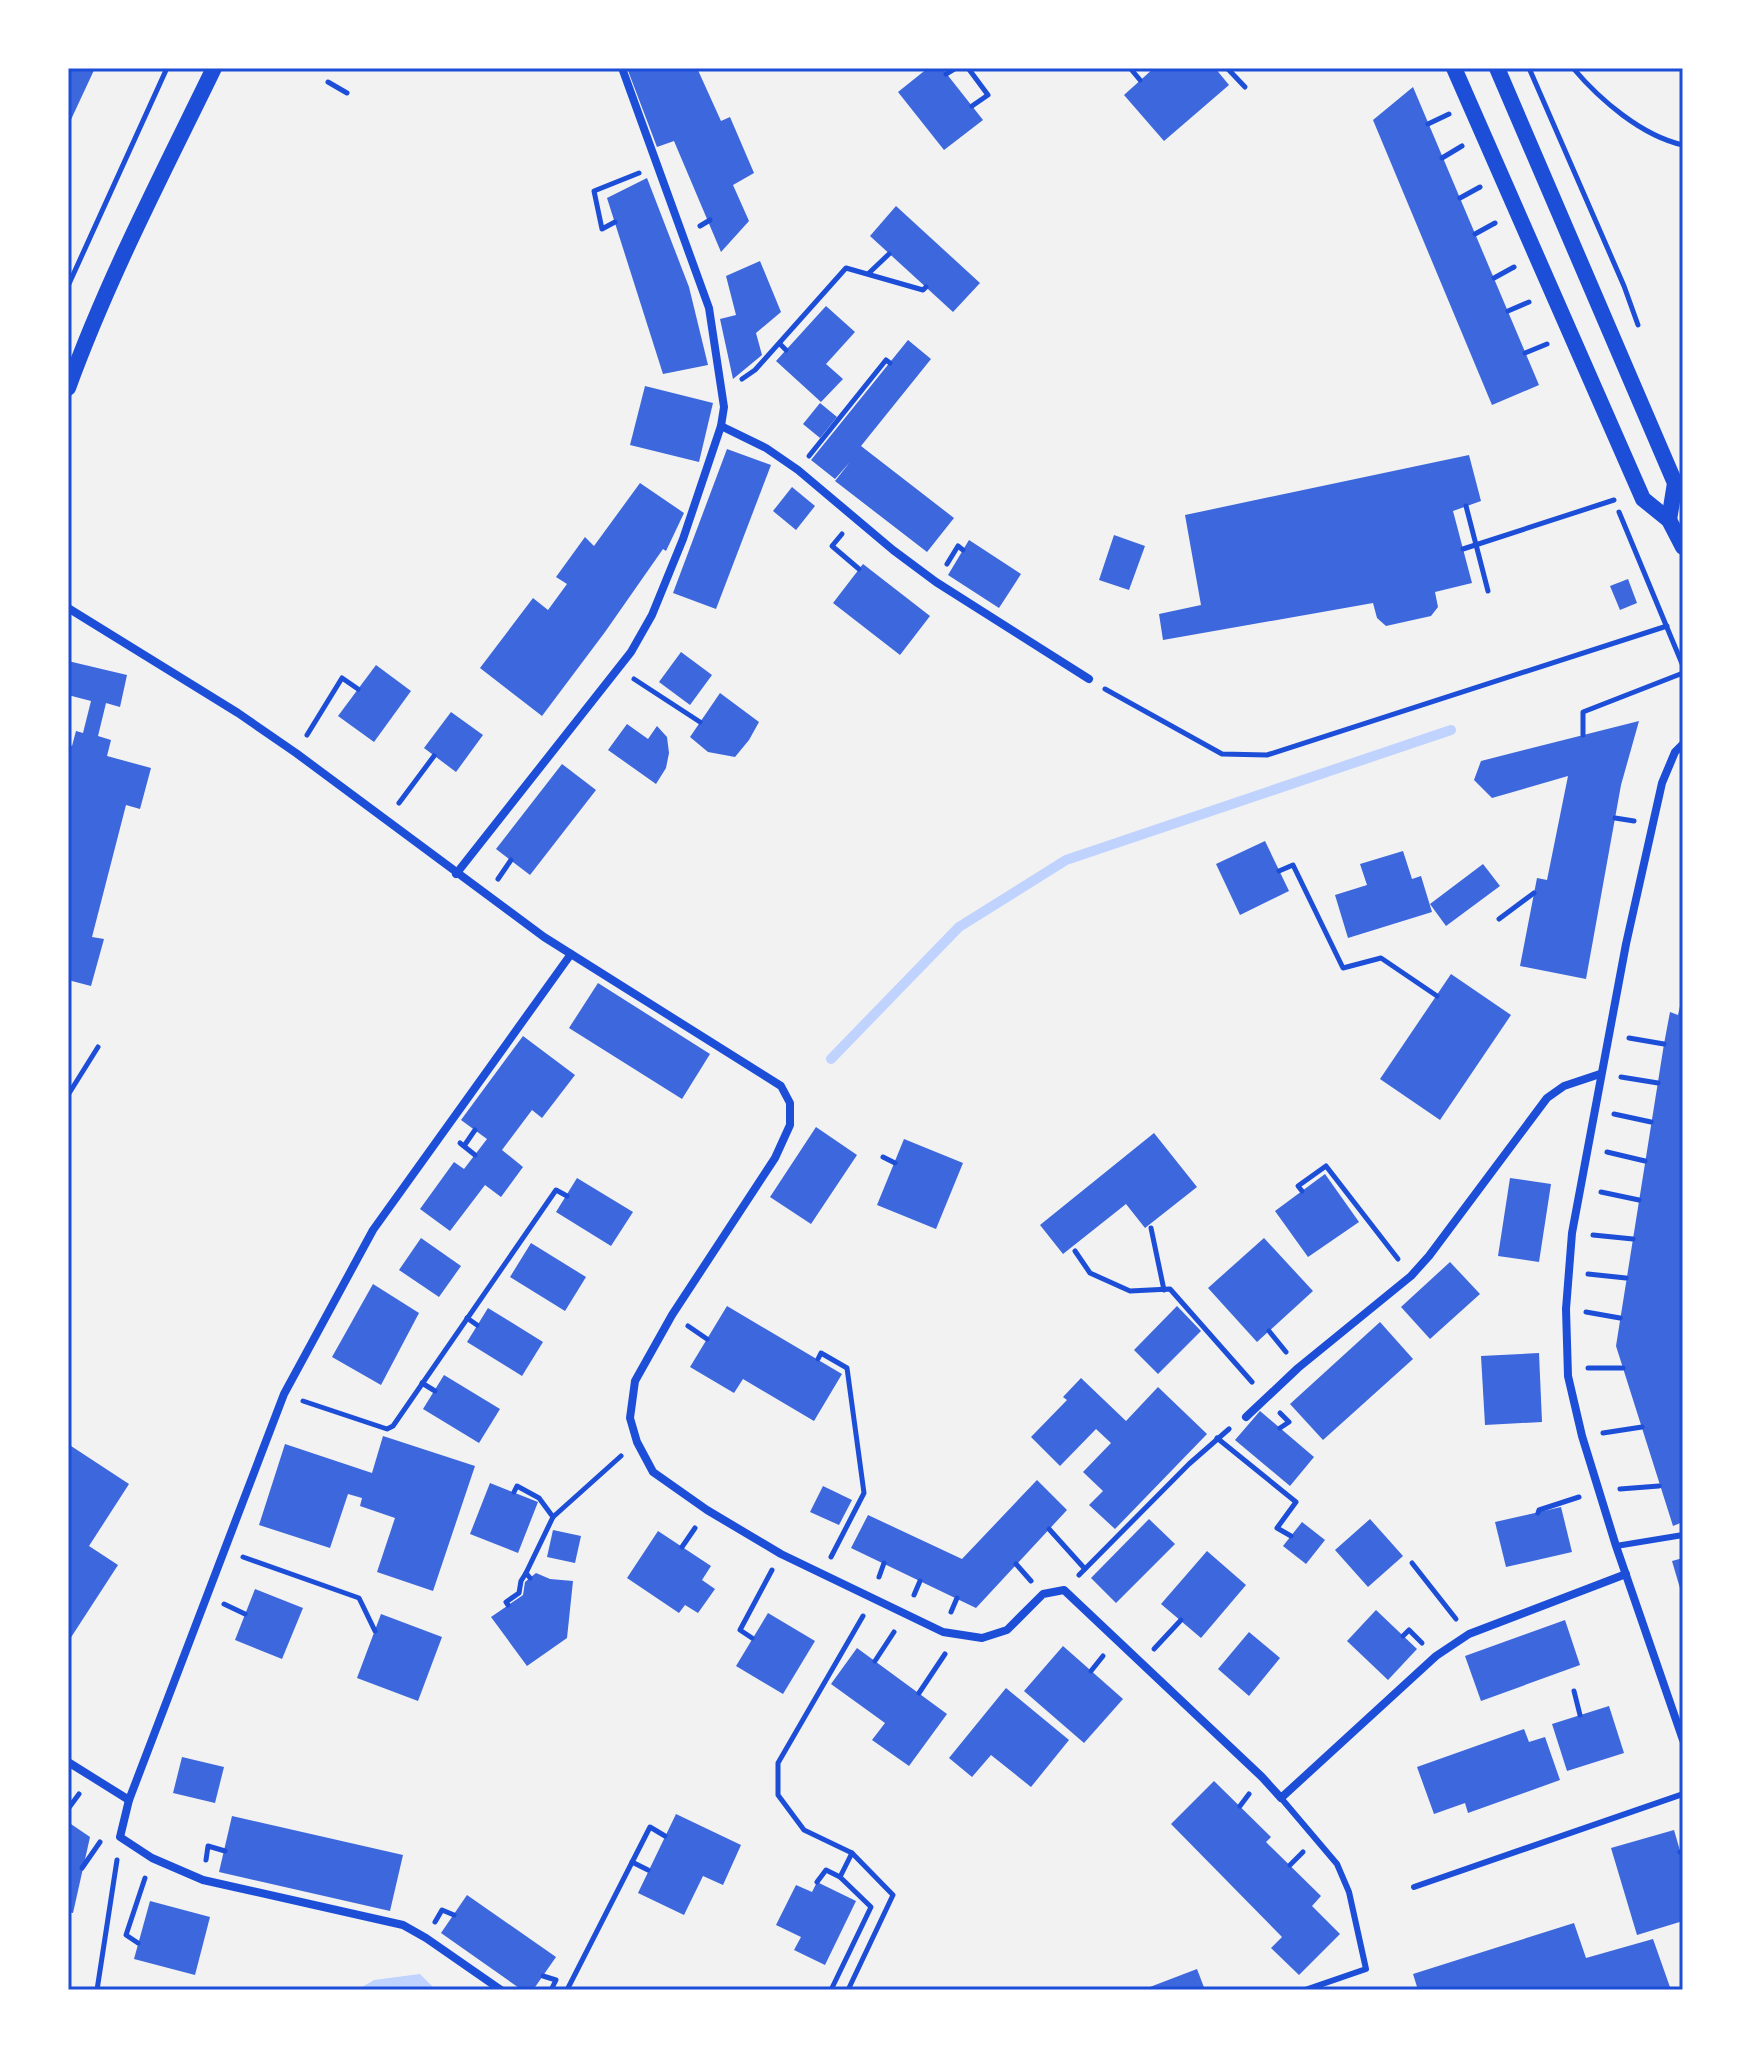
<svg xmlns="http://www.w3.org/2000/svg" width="1751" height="2058" font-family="'Playfair Display',serif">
  <rect width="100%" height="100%" fill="#f2f2f2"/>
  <path fill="#bfd3fe" d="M420,1974L436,1990H357L374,1980Z"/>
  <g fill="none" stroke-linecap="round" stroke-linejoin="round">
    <path stroke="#bfd3fe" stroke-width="10" d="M831,1059L959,927L1066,860L1451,730"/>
  </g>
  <g fill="#3d67dc">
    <path d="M68,68H95L68,126Z"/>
    <path d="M627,68H697L721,121L730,117L754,173L733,185L749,221L721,252L674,141L657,147Z"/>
    <path d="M928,68H942L983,120L944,150L898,92Z"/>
    <path d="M1154,68H1215L1229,85L1164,141L1124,95Z"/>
    <path d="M1413,87L1539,385L1492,405L1373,120Z"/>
    <path d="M647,178L689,287L708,365L663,374L607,198Z"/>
    <path d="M896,206L980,283L953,312L870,236Z"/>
    <path d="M760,261L781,312L756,333L762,355L733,379L720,319L736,315L726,276Z"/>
    <path d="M826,306L855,332L826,364L843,379L821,402L776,361Z"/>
    <path d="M908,340L931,359L861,446L954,518L927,552L835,481L850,462L835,479L811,460Z"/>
    <path d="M645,386L713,403L699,462L630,445Z"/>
    <path d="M820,403L837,417L820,438L803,424Z"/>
    <path d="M727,449L771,465L716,609L673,593Z"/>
    <path d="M1469,455L1481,501L1453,511L1472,583L1435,592L1438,607L1431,616L1386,626L1377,618L1373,603L1163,640L1159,614L1201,605L1185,515Z"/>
    <path d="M640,483L684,513L666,551L663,549L605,632L542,716L480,668L533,598L548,610L567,584L556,577L585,537L594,546Z"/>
    <path d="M792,487L815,506L796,530L773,511Z"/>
    <path d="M1114,535L1145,546L1129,590L1099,580Z"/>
    <path d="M969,540L1021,574L999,608L948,575Z"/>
    <path d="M863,564L930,616L900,655L833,603Z"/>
    <path d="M1628,579L1637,603L1620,610L1610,586Z"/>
    <path d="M681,652L712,675L690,705L659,682Z"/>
    <path d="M68,661L127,675L120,707L106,703L98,736L111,740L107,756L151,768L140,809L126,805L92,937L104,939L91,986L68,980V745L72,746L76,731L83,733L91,701L68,695Z"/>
    <path d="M376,665L411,691L374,742L338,716Z"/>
    <path d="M720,693L759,722L749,740L735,757L708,752L690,737Z"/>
    <path d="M451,712L483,735L456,772L424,748Z"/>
    <path d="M1639,721L1621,785L1586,979L1520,966L1537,878L1547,880L1568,776L1492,798L1474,780L1481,761Z"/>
    <path d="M627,724L648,739L657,726L667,737L669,753L666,768L656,784L608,750Z"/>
    <path d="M562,764L596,790L530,875L496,849Z"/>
    <path d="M1265,841L1289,891L1240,915L1216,864Z"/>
    <path d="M1403,851L1412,879L1421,876L1432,912L1348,938L1335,895L1367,885L1360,864Z"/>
    <path d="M1483,864L1500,886L1446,926L1430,904Z"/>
    <path d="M1451,974L1511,1015L1440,1120L1380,1079Z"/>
    <path d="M598,983L710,1054L682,1099L569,1028Z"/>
    <path d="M1682,997L1683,1275L1680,1298L1683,1311V1522L1673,1526L1616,1346L1664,1044L1670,1012L1678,1015Z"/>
    <path d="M523,1036L575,1075L542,1118L532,1110L502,1150L523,1167L501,1197L485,1185L450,1231L420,1209L454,1162L464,1169L487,1139L461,1120Z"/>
    <path d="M816,1127L857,1155L811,1224L770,1197Z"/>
    <path d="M1154,1133L1197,1187L1145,1228L1126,1204L1063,1254L1040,1225Z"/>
    <path d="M904,1139L963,1163L936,1229L877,1205Z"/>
    <path d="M1325,1174L1359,1222L1308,1257L1275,1211Z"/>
    <path d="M577,1178L633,1212L611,1246L556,1212Z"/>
    <path d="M1510,1178L1551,1184L1539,1262L1498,1256Z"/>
    <path d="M421,1238L461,1266L439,1297L399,1270Z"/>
    <path d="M1264,1238L1313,1291L1257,1342L1208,1288Z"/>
    <path d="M531,1243L586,1277L565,1311L510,1277Z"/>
    <path d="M1450,1262L1480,1294L1430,1339L1401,1307Z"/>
    <path d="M373,1284L419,1313L381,1385L332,1357Z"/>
    <path d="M727,1306L842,1374L814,1421L743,1379L734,1393L690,1367Z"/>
    <path d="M1177,1306L1201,1331L1158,1374L1134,1350Z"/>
    <path d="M488,1308L543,1342L522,1376L467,1342Z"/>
    <path d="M1380,1322L1413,1359L1323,1440L1290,1404Z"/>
    <path d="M1539,1353L1542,1422L1485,1425L1481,1356Z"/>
    <path d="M444,1375L500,1409L479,1443L423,1409Z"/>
    <path d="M1081,1378L1126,1421L1158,1387L1207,1434L1115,1529L1089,1505L1103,1491L1083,1472L1111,1443L1096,1429L1060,1466L1031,1437L1067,1400L1063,1397Z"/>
    <path d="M1260,1411L1314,1457L1290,1486L1235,1440Z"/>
    <path d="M383,1436L475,1466L433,1591L377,1572L395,1518L360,1506L362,1498L348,1494L330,1548L259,1525L285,1444L372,1473Z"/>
    <path d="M68,1444L129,1484L89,1546L118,1565L68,1642Z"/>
    <path d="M1037,1480L1067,1510L976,1608L851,1548L868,1515L962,1559Z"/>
    <path d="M490,1483L538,1502L518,1553L470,1534Z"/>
    <path d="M823,1486L852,1500L839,1525L810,1512Z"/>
    <path d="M1561,1507L1572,1552L1506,1567L1495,1522Z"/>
    <path d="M1149,1519L1175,1544L1116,1603L1091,1578Z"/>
    <path d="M1370,1519L1403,1556L1368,1587L1335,1550Z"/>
    <path d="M1302,1522L1325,1540L1306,1564L1283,1546Z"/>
    <path d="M553,1530L581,1536L575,1563L547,1557Z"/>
    <path d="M658,1531L711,1566L702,1580L715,1589L698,1613L685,1605L679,1613L627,1578Z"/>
    <path d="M1207,1551L1246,1585L1201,1638L1161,1604Z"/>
    <path d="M1683,1558V1595H1682L1672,1561Z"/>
    <path d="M536,1573L550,1579L573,1581L567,1638L527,1666L491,1617L523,1595L525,1582Z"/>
    <path d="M255,1589L303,1608L282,1659L235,1640Z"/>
    <path d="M1376,1610L1417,1649L1388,1680L1347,1641Z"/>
    <path d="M768,1613L815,1641L783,1694L736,1666Z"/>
    <path d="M381,1614L442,1637L418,1701L357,1678Z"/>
    <path d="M1565,1620L1580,1665L1481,1701L1465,1656Z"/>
    <path d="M1249,1632L1280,1658L1249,1696L1218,1669Z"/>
    <path d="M1063,1646L1123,1699L1084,1743L1024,1691Z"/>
    <path d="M857,1648L947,1714L909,1766L872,1740L885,1723L831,1684Z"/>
    <path d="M1006,1688L1069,1740L1031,1787L991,1755L972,1777L949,1758Z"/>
    <path d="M1609,1706L1624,1753L1567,1771L1552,1724Z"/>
    <path d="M1524,1729L1529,1742L1545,1737L1560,1780L1468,1813L1465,1803L1434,1814L1417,1767Z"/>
    <path d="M182,1757L224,1767L215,1803L173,1793Z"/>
    <path d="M1214,1781L1271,1837L1266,1842L1321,1896L1312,1906L1340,1934L1299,1975L1271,1948L1282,1937L1171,1824Z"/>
    <path d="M676,1814L741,1845L723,1885L703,1876L684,1915L638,1893Z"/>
    <path d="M232,1816L403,1855L390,1911L219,1872Z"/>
    <path d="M68,1822L90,1837L73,1913L68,1912Z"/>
    <path d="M1674,1830L1683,1861V1921L1637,1935L1611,1848Z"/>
    <path d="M817,1882L856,1901L825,1965L794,1950L801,1937L776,1925L796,1885L812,1892Z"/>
    <path d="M467,1895L556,1957L533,1990H522L441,1933Z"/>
    <path d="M150,1901L210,1917L195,1975L134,1959Z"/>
    <path d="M1574,1923L1586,1958L1653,1939L1671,1990H1418L1413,1974Z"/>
    <path d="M1197,1969L1205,1990H1142Z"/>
  </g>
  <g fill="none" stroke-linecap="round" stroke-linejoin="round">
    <g stroke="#1d4ed8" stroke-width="5">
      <path d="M968,68L988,95L972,106"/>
      <path d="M1130,68L1140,80"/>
      <path d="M1227,68L1245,87"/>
      <path d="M1529,68L1624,286L1638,325"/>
      <path d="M1573,68C1600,100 1642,136 1683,145"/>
      <path d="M946,74L956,68"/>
      <path d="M328,82L347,93"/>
      <path d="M1428,124L1449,114"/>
      <path d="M1442,158L1462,146"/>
      <path d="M1460,198L1480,187"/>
      <path d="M615,222L602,229L594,191L639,173"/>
      <path d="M700,226L710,220"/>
      <path d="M1475,234L1495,223"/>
      <path d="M869,273L889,254"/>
      <path d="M1494,278L1514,267"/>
      <path d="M68,286L167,68"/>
      <path d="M1508,311L1529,302"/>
      <path d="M780,344L786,350"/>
      <path d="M1525,353L1547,344"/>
      <path d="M742,379L755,370L846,268L923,290L926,287"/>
      <path d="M809,456L886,360L890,363"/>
      <path d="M1466,506L1488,591"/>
      <path d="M1619,512L1683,666"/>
      <path d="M842,534L832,546L859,569"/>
      <path d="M1463,549L1614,500"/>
      <path d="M947,564L958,546L963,550"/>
      <path d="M634,679L700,722"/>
      <path d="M1105,689L1222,754L1267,755L1667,626"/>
      <path d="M307,735L342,678L358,689"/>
      <path d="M1583,735V712L1683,673"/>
      <path d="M399,803L434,756"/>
      <path d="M1615,818L1634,821"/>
      <path d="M1279,871L1293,865L1343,968L1381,958L1437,996"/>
      <path d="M498,879L511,860"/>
      <path d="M1499,919L1534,893"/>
      <path d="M1629,1038L1664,1044"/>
      <path d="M1621,1077L1658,1083"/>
      <path d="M68,1095L98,1047"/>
      <path d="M1614,1114L1651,1122"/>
      <path d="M460,1143L475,1155"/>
      <path d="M464,1146L475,1130"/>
      <path d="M1607,1152L1645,1161"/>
      <path d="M883,1157L895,1163"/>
      <path d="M1302,1191L1298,1186L1326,1166L1398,1259"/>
      <path d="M1601,1192L1639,1200"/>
      <path d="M1151,1228L1164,1290"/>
      <path d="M1593,1235L1633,1239"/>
      <path d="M1075,1251L1090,1273L1130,1291L1170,1289L1252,1382"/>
      <path d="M1588,1274L1626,1278"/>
      <path d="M1586,1312L1620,1318"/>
      <path d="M467,1318L477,1325"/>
      <path d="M688,1326L707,1339"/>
      <path d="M1269,1331L1286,1352"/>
      <path d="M818,1359L821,1353L847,1368L864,1493L831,1557"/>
      <path d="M1588,1368H1623"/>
      <path d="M422,1383L435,1391"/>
      <path d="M303,1401L387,1429L393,1426L556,1190L567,1196"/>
      <path d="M1280,1428L1289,1422L1280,1413"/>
      <path d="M1603,1433L1642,1427"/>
      <path d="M1217,1438L1296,1502L1277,1528L1291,1536"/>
      <path d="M1620,1489L1659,1486"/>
      <path d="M514,1492L517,1486L539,1498L553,1517"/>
      <path d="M1538,1513L1539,1510L1579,1497"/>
      <path d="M1049,1529L1085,1569"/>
      <path d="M682,1547L695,1528"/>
      <path d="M243,1557L359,1598L375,1631"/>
      <path d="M1412,1563L1456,1619"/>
      <path d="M1016,1564L1031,1581"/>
      <path d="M1079,1575L1189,1464L1229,1429"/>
      <path d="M879,1577L884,1563"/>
      <path d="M530,1578L526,1573L553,1517L621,1456"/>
      <path d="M914,1595L920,1581"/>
      <path d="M224,1604L245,1614"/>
      <path d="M508,1605L506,1602L519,1593L521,1581L526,1573"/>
      <path d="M951,1612L957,1598"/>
      <path d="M1403,1636L1409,1630L1422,1643"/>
      <path d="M752,1638L740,1630L772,1570"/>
      <path d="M1154,1649L1181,1620"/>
      <path d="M875,1661L894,1632"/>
      <path d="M1091,1671L1103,1656"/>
      <path d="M1574,1691L1580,1715"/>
      <path d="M919,1693L945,1654"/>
      <path d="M1240,1806L1249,1794"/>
      <path d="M68,1809L79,1794"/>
      <path d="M1680,1852L1683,1851"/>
      <path d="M206,1860L208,1846L225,1851"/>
      <path d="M632,1862L648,1870"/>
      <path d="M1290,1865L1303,1852"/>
      <path d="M82,1868L100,1842"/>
      <path d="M817,1882L826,1870L840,1877L852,1853"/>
      <path d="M435,1922L442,1910L454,1915"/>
      <path d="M138,1943L126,1935L145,1878"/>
      <path d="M543,1976L556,1980L551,1990"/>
      <path d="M97,1990L117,1860"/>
      <path d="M567,1990L650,1827L665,1836"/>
      <path d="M831,1990L871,1907L840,1877"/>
      <path d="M848,1990L893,1895L852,1853L804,1830L778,1795V1763L863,1616"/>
    </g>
    <g stroke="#1d4ed8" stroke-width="6">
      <path d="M1616,1546L1683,1535"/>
      <path d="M1281,1798L1337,1864L1349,1892L1366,1969L1305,1990"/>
      <path d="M1414,1887L1683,1794"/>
    </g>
    <g stroke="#1d4ed8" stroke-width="8">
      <path d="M721,426L766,448L798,470L893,550L936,582L1089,679"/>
      <path d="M68,608L238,713L296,753L544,937L781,1086L790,1103V1125L775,1158L672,1315L635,1381L630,1418L637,1442L653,1472L707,1510L781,1554L943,1632L982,1638L1007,1630L1043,1594L1064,1590L1262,1777L1281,1798L1436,1656L1469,1634L1626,1574"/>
      <path d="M1683,744L1675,752L1662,783L1626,944L1572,1233L1566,1309L1568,1376L1582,1436L1616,1546L1683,1740"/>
      <path d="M456,874L631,652L652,615L683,539L721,426L724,407L709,308L622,68"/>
      <path d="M1246,1417L1298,1368L1411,1276L1429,1256L1547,1098L1564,1086L1600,1074"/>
      <path d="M68,1762L129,1800"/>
      <path d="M501,1990L426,1938L403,1925L203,1880L152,1858L120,1837L129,1800L284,1394L373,1230L571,954"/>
    </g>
    <g stroke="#1d4ed8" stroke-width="16">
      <path d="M1454,68L1643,499L1669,520L1683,547"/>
      <path d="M1497,68L1675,483L1669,520"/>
      <path d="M68,388C108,278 163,173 214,68"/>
    </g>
  </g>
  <rect width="1751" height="2058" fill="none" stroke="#ffffff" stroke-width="140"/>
  <rect x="70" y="70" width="1611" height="1918" fill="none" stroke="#1d4ed8" stroke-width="3"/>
</svg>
